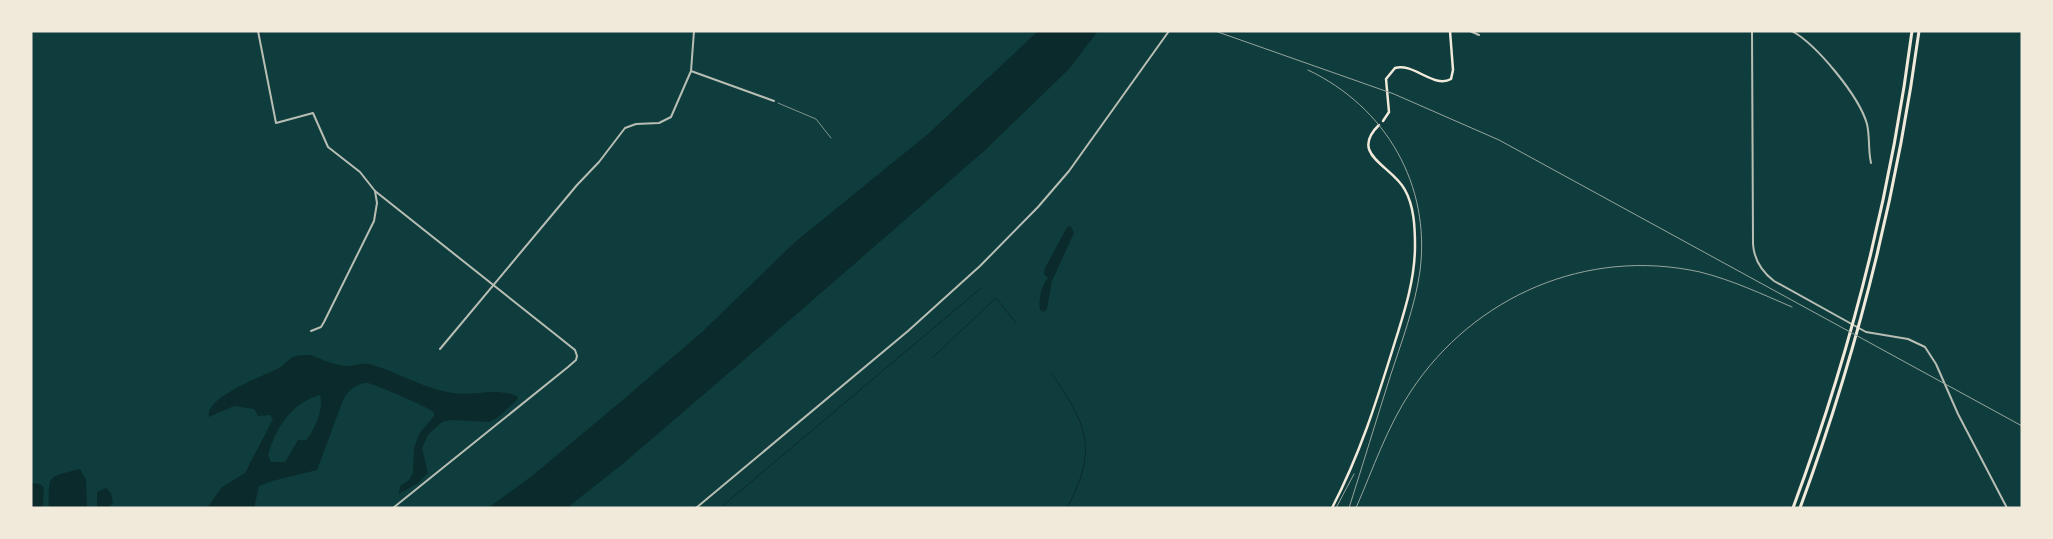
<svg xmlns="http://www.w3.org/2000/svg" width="2053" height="539" font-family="'PT Sans',sans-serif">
  <rect width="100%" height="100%" fill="#0f3d3e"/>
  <g fill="#0a2a2b" fill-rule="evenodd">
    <path d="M1038,31H1098L1069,69L983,152L752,353L625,462L567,508H488L532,476L625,398L702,332L795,242L928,134Z"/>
    <path d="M1071,226L1074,233L1052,281L1047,309L1044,312L1040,310C1038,298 1042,285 1048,278L1044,274L1045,268L1067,227Z"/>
    <path d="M311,355C323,360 334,365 347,366C355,366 362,362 370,364C397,372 425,389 453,393C475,396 495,387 517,396L518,399L497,418L489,422L452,420L442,422L428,435L422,448L428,473L418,483L399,494L400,486L409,480L413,473L414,448L419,434L434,416V412C429,408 373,383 367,383C356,383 348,391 343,400L317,470L272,481L259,486L254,508H207L222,487L245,473L273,419L270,415L258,416L254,409L234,406L209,417C204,397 264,376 279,368C285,365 289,358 295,356C300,355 306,355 311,355ZM320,395C324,408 315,430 306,440H298L285,462H271L268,455C276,428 291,403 320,395Z"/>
    <path d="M80,469L86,480L87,508H49C49,474 46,478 80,469Z"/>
    <path d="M31,483L40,484L44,487L43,508H31Z"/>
    <path d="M106,488L111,493L113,503L107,508H97V492Z"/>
  </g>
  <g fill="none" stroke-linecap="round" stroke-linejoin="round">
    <g stroke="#0a2a2b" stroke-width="1">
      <path d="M933,357L996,298L1016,323"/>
      <path d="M1052,374C1088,426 1098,450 1067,508"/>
      <path d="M720,508L981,288"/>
    </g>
    <path stroke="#f1e9da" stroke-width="0.5" d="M778,103L816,119L831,138"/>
    <g stroke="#b8beb3" stroke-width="2">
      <path d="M258,31L276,123L313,113L328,147L360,172L375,191L560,338L575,350L577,356L576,360L568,367L393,508"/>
      <path d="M1470,31L1479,35"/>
      <path d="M1792,31C1817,45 1859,96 1867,124C1870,137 1868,150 1871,163"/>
      <path d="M691,71L774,101"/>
      <path d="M311,331L321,327L324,322L374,221L377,203L375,191"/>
      <path d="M440,349L577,185L599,162L625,128L636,124L659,123L671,117L691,71L694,31"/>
      <path d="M696,508L908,331L980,266L1038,207L1069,171L1169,31"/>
    </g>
    <path stroke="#b8beb3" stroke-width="2" d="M1752,31L1753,244C1754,260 1761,271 1774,281L1866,332L1908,339L1925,347L1936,364L1958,414L2007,508"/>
    <g stroke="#f1e9da" stroke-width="2.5">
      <path d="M1383,121L1389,112L1386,79L1395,68C1413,62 1434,89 1451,79L1453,70L1450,31"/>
      <path d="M1332,508C1360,454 1376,403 1394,345C1404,313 1415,280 1415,246C1415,227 1414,206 1405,190C1393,166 1348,155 1379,125"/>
    </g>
    <g stroke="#f1e9da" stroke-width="3">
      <path d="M1793,508C1850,354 1891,194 1912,31"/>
      <path d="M1800,508C1857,353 1897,194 1919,31"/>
    </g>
    <g stroke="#97a49c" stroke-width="1">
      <path d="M1215,31L1394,94L1499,140L2022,426"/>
      <path d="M1308,70C1386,107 1431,185 1420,271C1415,307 1401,343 1390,377C1376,421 1363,464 1349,508"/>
      <path d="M1336,508L1354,474"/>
      <path d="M1356,508C1373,469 1387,427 1411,391C1474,296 1587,247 1700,272C1732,280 1762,294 1792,307"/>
    </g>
  </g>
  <rect width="2053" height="539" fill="none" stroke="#f1e9da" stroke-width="65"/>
</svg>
